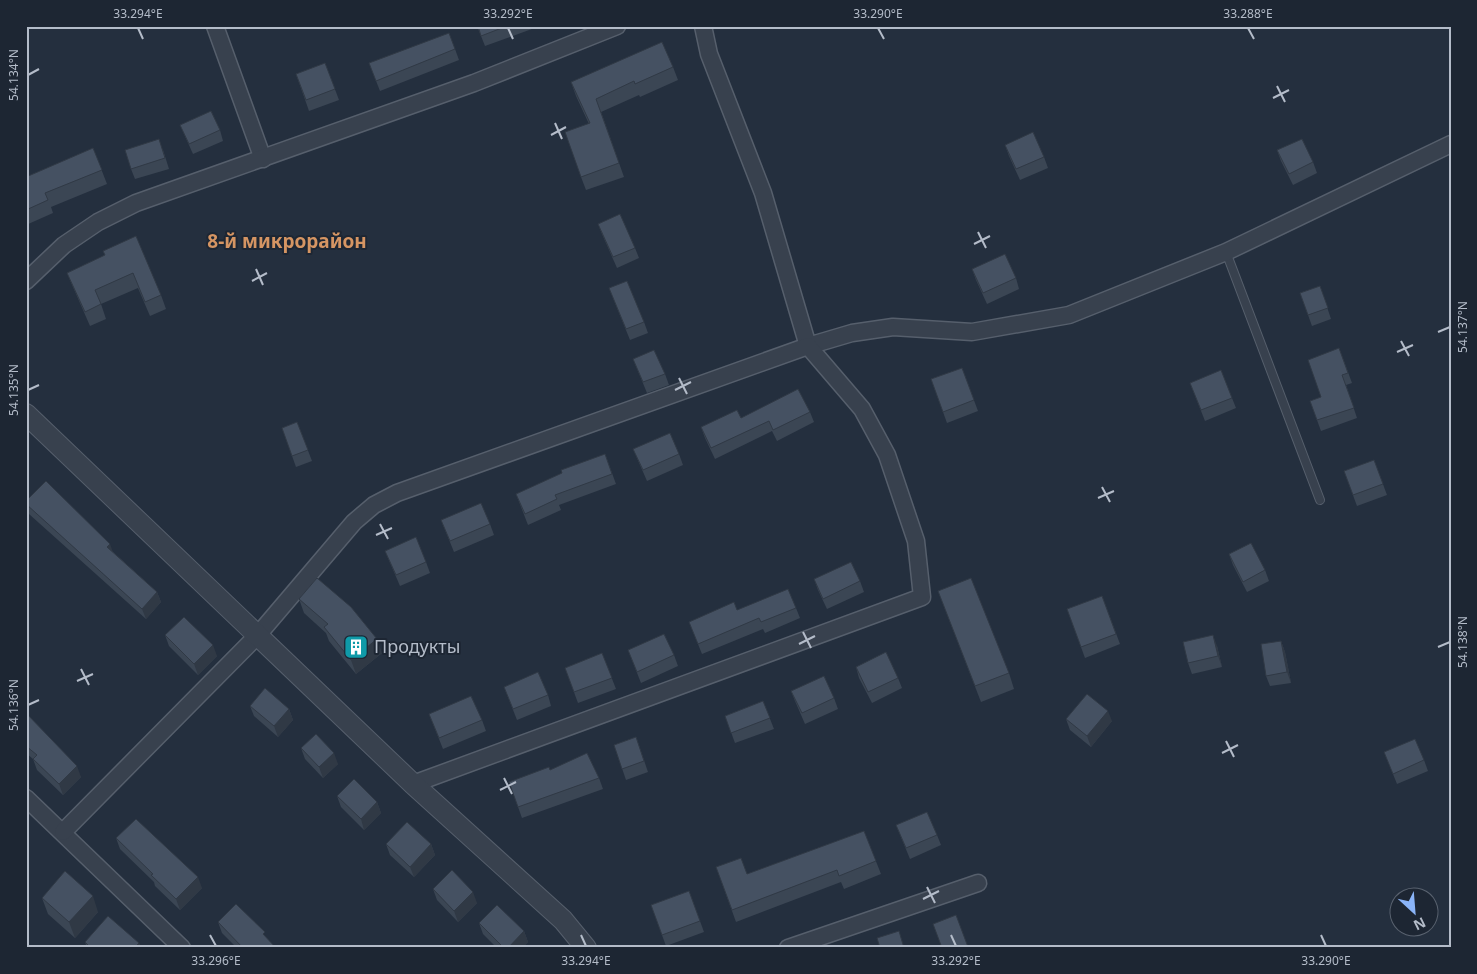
<svg xmlns="http://www.w3.org/2000/svg" width="1477" height="974" font-family="'Noto Sans',sans-serif">
  <rect width="100%" height="100%" fill="#242f3e"/>
  <g fill="none" stroke-linecap="round" stroke-linejoin="round">
    <g stroke="#565f6c" stroke-width="10">
      <path id="service" d="M1226,252L1320,500"/>
    </g>
    <g stroke="#565f6c" stroke-width="19">
      <g id="minor">
        <path d="M215,26L263,159"/>
        <path d="M703,26L709,54L763,193L808,346L852,333L893,327L972,332L1069,315L1226,252L1451,144"/>
        <path d="M26,281L64,245L98,222L136,203L474,83L617,26"/>
        <path d="M26,798L182,948"/>
        <path d="M63,832L257,636L354,522L374,505L397,493L808,346L862,409L887,455L916,541L922,597L413,784"/>
        <path d="M788,948L978,883"/>
      </g>
    </g>
    <g stroke="#565f6c" stroke-width="22">
      <path id="tertiary" d="M26,414L413,784L563,920L586,948"/>
    </g>
    <use href="#service" stroke="#38414e" stroke-width="8"/>
    <use href="#minor" stroke="#38414e" stroke-width="16"/>
    <use href="#tertiary" stroke="#38414e" stroke-width="20"/>
  </g>
  <g fill="#3b4654">
    <path d="M477,26H540L485,46Z"/>
    <path d="M455,49L459,60L380,91L369,63Z"/>
    <path d="M325,63L339,100L309,111L296,74Z"/>
    <path d="M673,67L678,80L640,97L639,95L601,112L624,177L586,190L581,177L589,124L576,96L571,82Z"/>
    <path d="M180,125L220,130L223,141L193,154Z"/>
    <path d="M1005,145L1044,157L1048,168L1020,180L1009,156Z"/>
    <path d="M93,148L107,184L51,207L53,213L26,225V177Z"/>
    <path d="M163,150L169,169L135,179L131,169Z"/>
    <path d="M1277,150L1313,162L1317,173L1293,185L1281,161Z"/>
    <path d="M598,224L635,248L639,258L617,268L602,234Z"/>
    <path d="M103,251L161,295L166,309L150,316L138,288L101,304L106,319L90,326L73,287L67,273L105,255Z"/>
    <path d="M972,269L1016,278L1019,289L987,304L976,280Z"/>
    <path d="M1320,286L1331,319L1312,326L1300,293Z"/>
    <path d="M609,288L644,322L648,333L630,340Z"/>
    <path d="M1339,348L1352,383L1346,385L1357,418L1321,431L1310,401L1321,397Z"/>
    <path d="M633,359L665,374L669,385L647,393Z"/>
    <path d="M962,368L978,411L947,423L931,379Z"/>
    <path d="M1190,383L1232,398L1236,408L1205,421Z"/>
    <path d="M810,412L814,422L777,441L772,431L715,459L705,438L701,427L741,418Z"/>
    <path d="M297,422L312,461L296,467L282,428Z"/>
    <path d="M633,449L679,454L683,465L647,481Z"/>
    <path d="M605,454L616,484L559,505L561,510L528,525L516,494Z"/>
    <path d="M1374,460L1387,495L1357,506L1344,471Z"/>
    <path d="M26,501L112,551L157,592L161,602L146,619L29,514L26,506Z"/>
    <path d="M441,520L490,524L494,535L454,552Z"/>
    <path d="M385,551L426,562L430,573L400,586Z"/>
    <path d="M1229,554L1265,570L1269,581L1247,592L1233,565Z"/>
    <path d="M814,579L860,581L864,592L827,609L818,590Z"/>
    <path d="M938,591L1009,673L1014,689L981,702Z"/>
    <path d="M1102,596L1120,644L1085,658L1067,609Z"/>
    <path d="M299,599L382,653L356,674L329,641L326,633L304,613Z"/>
    <path d="M796,608L800,618L765,633L763,629L702,654L689,622L737,610Z"/>
    <path d="M165,635L217,656L198,675L169,646Z"/>
    <path d="M1281,641L1285,652L1291,683L1270,686L1266,676Z"/>
    <path d="M1217,646L1222,667L1192,674L1188,663Z"/>
    <path d="M628,650L674,655L678,666L641,683Z"/>
    <path d="M602,653L616,689L578,703L565,668Z"/>
    <path d="M856,667L898,678L902,688L872,703L859,678Z"/>
    <path d="M504,687L548,695L551,706L517,720Z"/>
    <path d="M791,691L834,698L838,709L805,724L795,701Z"/>
    <path d="M763,701L774,729L735,743L725,716Z"/>
    <path d="M250,706L289,709L293,720L278,737L254,716Z"/>
    <path d="M26,713L81,777L63,795L37,770L33,759L26,753Z"/>
    <path d="M429,714L482,720L486,731L443,749Z"/>
    <path d="M1066,719L1112,721L1091,747L1070,730Z"/>
    <path d="M636,737L648,772L626,780L614,745Z"/>
    <path d="M301,748L338,764L323,778L305,759Z"/>
    <path d="M1384,752L1424,760L1428,771L1397,784Z"/>
    <path d="M599,778L603,789L522,818L509,782Z"/>
    <path d="M337,796L377,802L381,813L364,830L341,807Z"/>
    <path d="M896,825L937,835L941,845L910,859Z"/>
    <path d="M864,831L881,874L844,889L841,882L736,922L716,867L747,874Z"/>
    <path d="M116,838L202,888L180,910L155,886L154,882L120,849Z"/>
    <path d="M386,844H431L435,855L414,877L390,855Z"/>
    <path d="M433,889L477,903L458,922L437,900Z"/>
    <path d="M689,891L704,932L666,946L651,905Z"/>
    <path d="M42,898L98,912L75,938L48,914Z"/>
    <path d="M218,922L267,939L276,948H237L222,933Z"/>
    <path d="M479,923L524,931L528,942L522,948H497L483,934Z"/>
    <path d="M85,942L139,943L141,948H87Z"/>
  </g>
  <g fill="#303945">
    <path d="M110,544L114,555L107,547Z"/>
    <path d="M157,592L161,602L146,619L142,609Z"/>
    <path d="M1213,635L1217,646L1222,667L1218,656Z"/>
    <path d="M377,639L382,653L356,674L351,660Z"/>
    <path d="M1281,641L1285,652L1291,683L1287,672Z"/>
    <path d="M213,645L217,656L198,675L194,664Z"/>
    <path d="M289,709L293,720L278,737L274,726Z"/>
    <path d="M1108,711L1112,721L1091,747L1087,736Z"/>
    <path d="M334,753L338,764L323,778L319,767Z"/>
    <path d="M77,766L81,777L63,795L59,784Z"/>
    <path d="M377,802L381,813L364,830L361,819Z"/>
    <path d="M431,844L435,855L414,877L410,867Z"/>
    <path d="M198,877L202,888L180,910L176,899Z"/>
    <path d="M473,892L477,903L458,922L454,911Z"/>
    <path d="M93,896L98,912L75,938L69,922Z"/>
    <path d="M524,931L528,942L522,948H508Z"/>
    <path d="M139,943L141,948H134Z"/>
  </g>
  <g fill="#455162" stroke="#303945">
    <path d="M478,26H507L481,36Z"/>
    <path d="M449,33L455,49L376,81L369,63Z"/>
    <path d="M662,42L673,67L635,84L634,81L596,99L619,163L581,177L565,132L590,123L571,82Z"/>
    <path d="M325,63L335,89L306,100L296,74Z"/>
    <path d="M211,111L220,130L189,144L180,125Z"/>
    <path d="M1033,132L1044,157L1016,169L1005,145Z"/>
    <path d="M159,139L165,158L131,169L125,150Z"/>
    <path d="M1302,139L1313,162L1289,174L1277,150Z"/>
    <path d="M93,148L102,170L45,193L48,200L26,210V177Z"/>
    <path d="M620,214L635,248L613,257L598,224Z"/>
    <path d="M136,236L161,295L145,302L133,273L95,290L101,304L85,312L67,273L105,255L103,251Z"/>
    <path d="M1005,254L1016,278L983,293L972,269Z"/>
    <path d="M627,281L644,322L626,329L609,288Z"/>
    <path d="M1320,286L1328,308L1308,315L1300,293Z"/>
    <path d="M1339,348L1348,373L1342,375L1354,408L1317,420L1310,401L1321,397L1308,360Z"/>
    <path d="M654,350L665,374L643,382L633,359Z"/>
    <path d="M962,368L974,400L943,412L931,379Z"/>
    <path d="M1221,370L1232,398L1201,410L1190,383Z"/>
    <path d="M798,389L810,412L773,430L769,421L711,448L701,427L737,410L741,418Z"/>
    <path d="M297,422L308,450L292,456L282,428Z"/>
    <path d="M670,433L679,454L643,470L633,449Z"/>
    <path d="M605,454L612,474L555,495L557,499L525,514L516,494L562,473L561,470Z"/>
    <path d="M1374,460L1383,484L1353,495L1344,471Z"/>
    <path d="M46,481L110,544L107,547L157,592L142,609L26,504V501Z"/>
    <path d="M481,503L490,524L450,541L441,520Z"/>
    <path d="M416,537L426,562L396,575L385,551Z"/>
    <path d="M1251,543L1265,570L1243,582L1229,554Z"/>
    <path d="M851,562L860,581L823,599L814,579Z"/>
    <path d="M317,578L351,607L377,639L351,660L324,627L328,624L299,599Z"/>
    <path d="M971,578L1009,673L975,686L938,591Z"/>
    <path d="M788,589L796,608L761,622L759,618L698,644L689,622L734,602L737,610Z"/>
    <path d="M1102,596L1116,634L1081,647L1067,609Z"/>
    <path d="M184,617L213,645L194,664L165,635Z"/>
    <path d="M664,634L674,655L637,672L628,650Z"/>
    <path d="M1213,635L1218,656L1188,663L1183,642Z"/>
    <path d="M1281,641L1287,672L1266,676L1261,644Z"/>
    <path d="M886,652L898,678L868,692L856,667Z"/>
    <path d="M602,653L612,678L574,692L565,668Z"/>
    <path d="M538,672L548,695L513,709L504,687Z"/>
    <path d="M824,676L834,698L802,713L791,691Z"/>
    <path d="M265,688L289,709L274,726L250,706Z"/>
    <path d="M1087,694L1108,711L1087,736L1066,719Z"/>
    <path d="M471,696L482,720L439,738L429,714Z"/>
    <path d="M763,701L770,718L731,733L725,716Z"/>
    <path d="M26,713L77,766L59,784L33,759L37,755L26,746Z"/>
    <path d="M316,734L334,753L319,767L301,748Z"/>
    <path d="M636,737L644,761L622,769L614,745Z"/>
    <path d="M1415,739L1424,760L1393,774L1384,752Z"/>
    <path d="M587,753L599,778L518,807L509,782L549,767L550,770Z"/>
    <path d="M354,779L377,802L361,819L337,796Z"/>
    <path d="M927,812L937,835L906,848L896,825Z"/>
    <path d="M136,819L198,877L176,899L151,875L153,874L116,838Z"/>
    <path d="M407,822L431,844L410,867L386,844Z"/>
    <path d="M864,831L876,861L839,876L837,870L732,910L716,867L741,858L747,874Z"/>
    <path d="M452,870L473,892L454,911L433,889Z"/>
    <path d="M65,871L93,896L69,922L42,898Z"/>
    <path d="M689,891L700,921L662,935L651,905Z"/>
    <path d="M236,904L265,932L263,934L276,948H243L218,922Z"/>
    <path d="M497,905L524,931L508,948H504L479,923Z"/>
    <path d="M956,915L968,947L965,948H942L933,924Z"/>
    <path d="M108,916L139,943L134,948H91L85,942Z"/>
    <path d="M899,931L904,948H880L877,938Z"/>
  </g>
  <path fill="none" stroke="#b4bcc9" stroke-width="2" d="M138,28L143,39M508,28L513,39M878,28L884,39M1248,28L1254,39M28,75L39,69M1277,86L1285,102M1273,98L1289,90M555,123L562,139M551,135L566,127M978,232L986,248M974,244L990,236M256,269L263,285M252,281L267,273M1438,332L1450,327M1401,341L1409,356M1397,352L1413,345M679,378L687,394M28,390L39,385M675,390L691,382M1102,487L1110,502M1098,498L1114,491M380,524L388,539M376,535L392,528M803,632L811,648M799,644L815,636M1438,647L1450,642M81,669L89,685M77,681L93,674M28,705L39,700M1226,741L1234,757M1222,753L1238,745M504,778L512,794M500,790L516,782M927,887L935,903M923,899L939,891M210,935L216,946M581,935L586,946M951,935L956,946M1321,935L1326,946"/>
  <defs>
    <g id="building-square" transform="scale(1.25)"><rect x="-9" y="-9" width="18" height="18" rx="4" fill="#0f9aa8" stroke="#1d2633"/><path d="M-4-6H4V6H1V3H-1V6H-4ZM-2.5-4.3h1.7v1.8h-1.7ZM.8-4.3h1.7v1.8H.8ZM-2.5-1h1.7V.8h-1.7ZM.8-1h1.7V.8H.8Z" fill="#fff"/></g>
  </defs>
  <g fill-rule="evenodd">
    <use href="#building-square" x="356" y="647"/>
  </g>
  <g text-anchor="middle" stroke-width="4" stroke-linejoin="round" paint-order="stroke">
    <g font-size="18" fill="#b4bcc9" stroke="#1d2633" text-anchor="start">
      <text x="374" y="653">Продукты</text>
    </g>
    <g font-size="19" font-weight="bold" fill="#d59563" stroke="#1d2633">
      <text x="287" y="248">8-й микрорайон</text>
    </g>
  </g>
  <rect width="1477" height="974" fill="none" stroke="#1d2633" stroke-width="55"/>
  <g transform="translate(1414 912) rotate(154)"><circle r="24" fill="#1d2633" stroke="#59626f"/>
  <path d="M0-4L9 19L0 12L-9 19Z" fill="#8ab4f8"/>
  <text y="-8" font-size="14" font-weight="bold" text-anchor="middle" fill="#b4bcc9">N</text>
  </g>
  <rect x="28" y="28" width="1422" height="918" fill="none" stroke="#b4bcc9" stroke-width="2"/>
  <g font-size="12" text-anchor="middle" fill="#b4bcc9">
    <text x="138" y="18">33.294°E</text>
    <text x="508" y="18">33.292°E</text>
    <text x="878" y="18">33.290°E</text>
    <text x="1248" y="18">33.288°E</text>
    <text transform="translate(14 75) rotate(-90)" y="4">54.134°N</text>
    <text transform="translate(1463 327) rotate(-90)" y="4">54.137°N</text>
    <text transform="translate(14 390) rotate(-90)" y="4">54.135°N</text>
    <text transform="translate(1463 642) rotate(-90)" y="4">54.138°N</text>
    <text transform="translate(14 705) rotate(-90)" y="4">54.136°N</text>
    <text x="216" y="965">33.296°E</text>
    <text x="586" y="965">33.294°E</text>
    <text x="956" y="965">33.292°E</text>
    <text x="1326" y="965">33.290°E</text>
  </g>
</svg>
